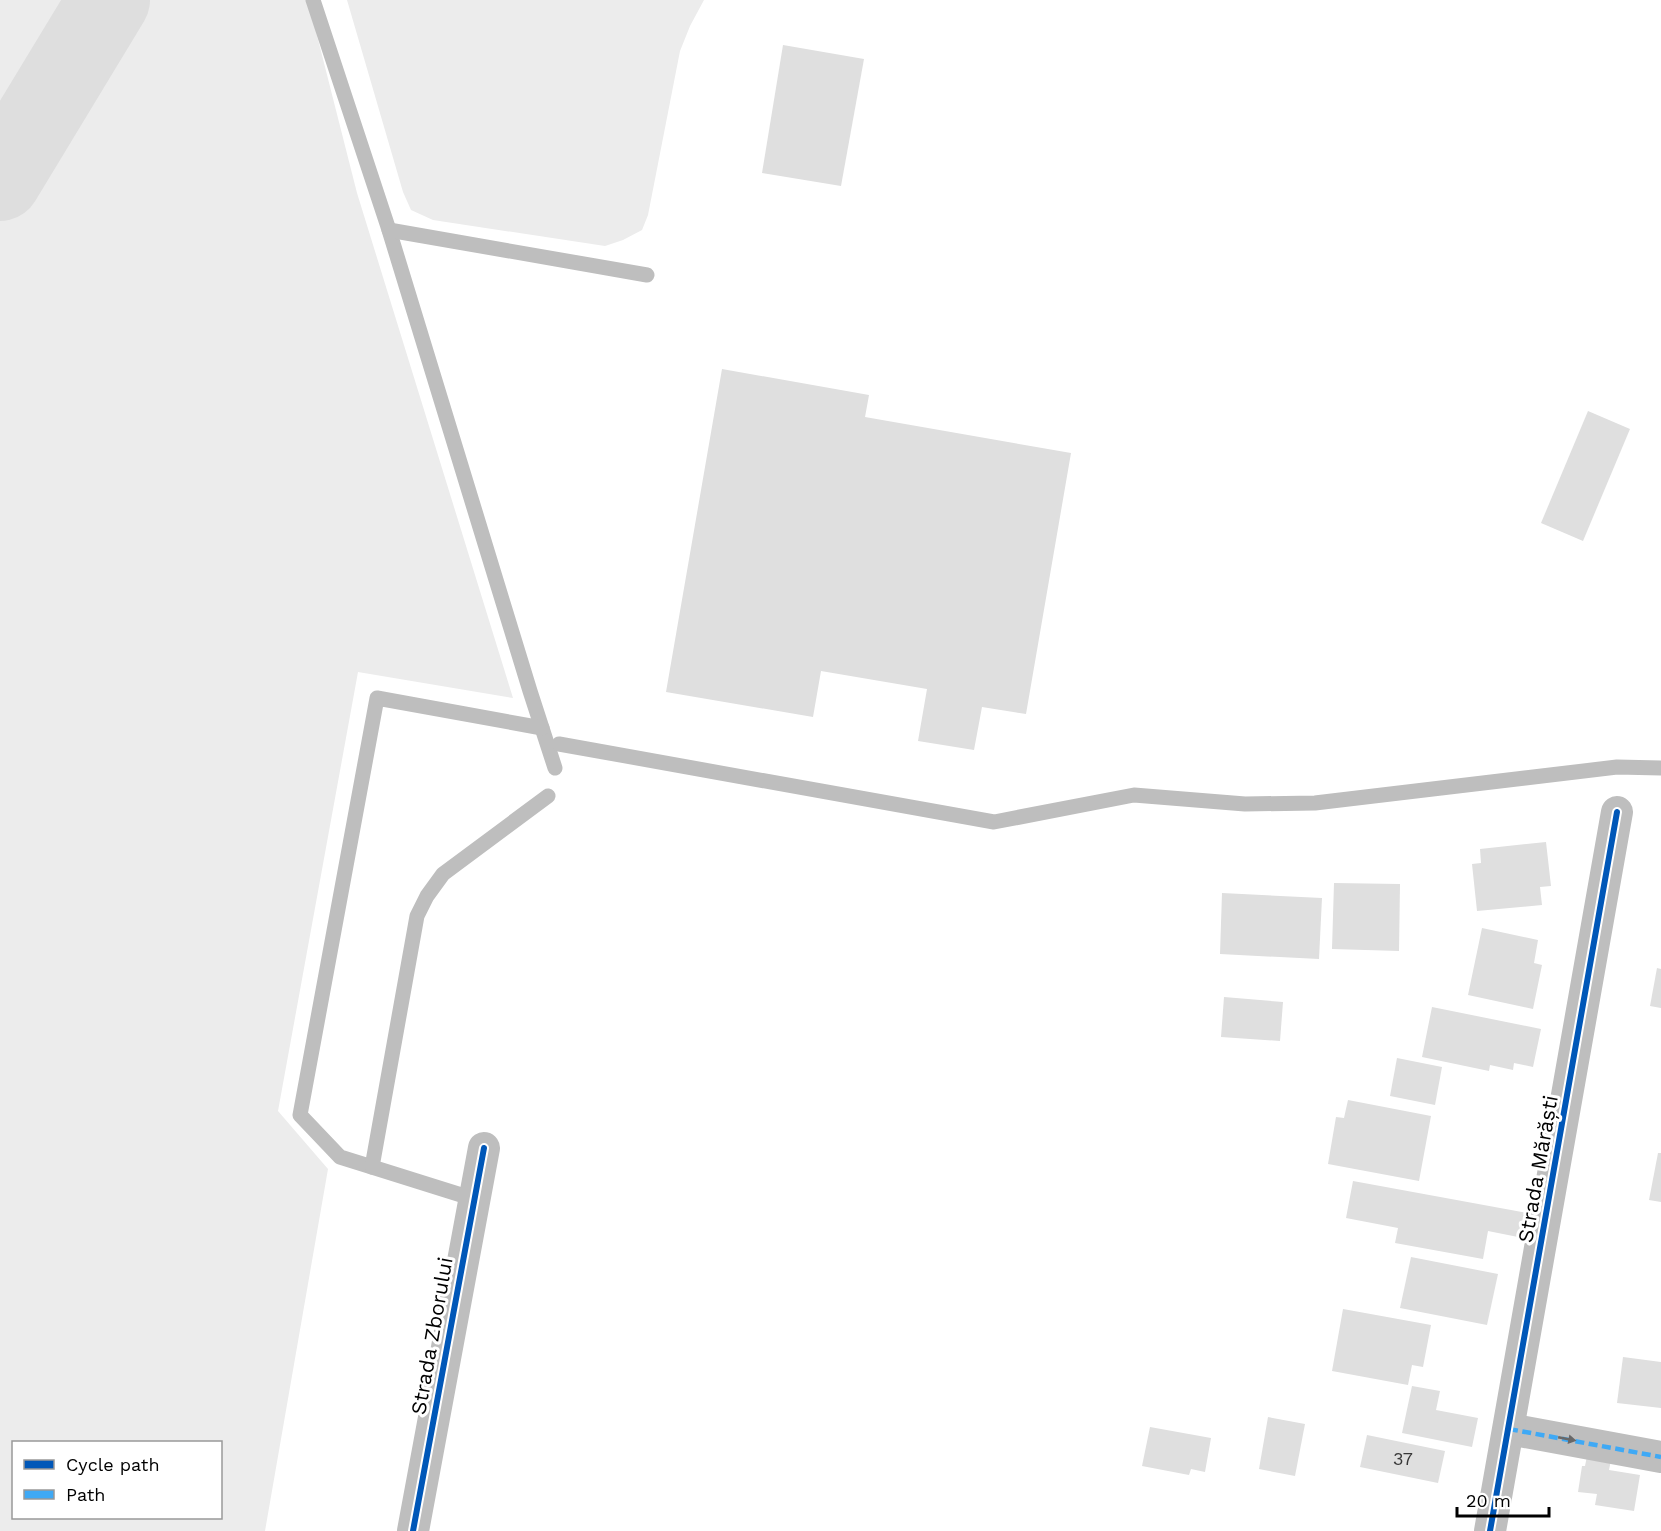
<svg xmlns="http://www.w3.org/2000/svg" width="1661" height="1531" font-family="'Work Sans',sans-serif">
  <rect width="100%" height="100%" fill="#fff"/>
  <g fill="#ececec" fill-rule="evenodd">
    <path d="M0,0H71L69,4L85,13L0,152Z"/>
    <path d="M148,0H308L357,193L513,698L358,672L278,1111L328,1169L265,1531H0V208L109,27L126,36ZM14,1442H220V1518H14Z"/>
    <path d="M347,0H704L690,26L680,51L648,215L642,230L623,240L605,246L433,220L411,210L403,192Z"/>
  </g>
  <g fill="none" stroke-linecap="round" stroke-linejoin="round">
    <path stroke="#dedede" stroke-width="82" d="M0,180L109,0"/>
  </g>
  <g fill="#dfdfdf">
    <path d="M783,45L864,59L841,186L762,173Z"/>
    <path d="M722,369L869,395L865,417L1071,453L1026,714L982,707L974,750L918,741L927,689L821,671L813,717L666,692Z"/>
    <path d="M1588,411L1630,429L1583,541L1541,523Z"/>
    <path d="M1546,842L1551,886L1540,887L1542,905L1477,911L1472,864L1481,863L1480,849Z"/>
    <path d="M1334,883L1400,884L1399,951L1332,949Z"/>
    <path d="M1222,893L1322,898L1319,959L1220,954Z"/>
    <path d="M1482,928L1538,940L1534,963L1542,965L1533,1009L1468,995Z"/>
    <path d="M1657,968L1661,969V1008L1650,1006Z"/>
    <path d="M1224,997L1283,1002L1280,1041L1221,1037Z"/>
    <path d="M1432,1007L1541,1029L1533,1067L1514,1063L1513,1070L1490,1065L1489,1071L1422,1057Z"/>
    <path d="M1397,1058L1442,1067L1435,1105L1390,1096Z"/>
    <path d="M1348,1100L1431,1116L1419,1181L1328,1164L1336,1117L1344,1118Z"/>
    <path d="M1658,1153H1661V1202L1649,1200Z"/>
    <path d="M1353,1181L1527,1213L1523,1238L1488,1231L1483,1259L1395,1243L1398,1228L1346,1218Z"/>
    <path d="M1411,1257L1498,1274L1487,1325L1400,1308Z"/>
    <path d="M1343,1309L1431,1325L1423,1367L1412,1365L1408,1385L1332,1371Z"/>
    <path d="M1623,1357L1661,1362V1408L1617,1403Z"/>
    <path d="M1412,1386L1440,1391L1436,1410L1478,1418L1472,1447L1402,1433Z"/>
    <path d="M1268,1417L1305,1424L1295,1476L1259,1469Z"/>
    <path d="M1150,1427L1211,1438L1205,1472L1191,1469L1189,1475L1142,1466Z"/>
    <path d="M1367,1435L1445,1451L1438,1483L1360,1467Z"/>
    <path d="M1587,1456L1611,1460L1609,1470L1640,1475L1634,1511L1595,1505L1597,1494L1578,1492L1582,1466H1585Z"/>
  </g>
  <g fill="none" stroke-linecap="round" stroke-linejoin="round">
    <g stroke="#bebebe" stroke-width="15">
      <path d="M313,0L389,230L530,691L555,768"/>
      <path d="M389,230L647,275"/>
      <path d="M559,744L994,822L1134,795L1245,804L1315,803L1617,767L1661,768"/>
      <path d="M372,1167L340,1157L300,1115L377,698L542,728"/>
      <path d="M474,1199L372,1167L417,916L427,896L443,874L548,796"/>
    </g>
    <g stroke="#bebebe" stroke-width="32">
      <path d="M1509,1429L1661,1457"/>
      <path d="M413,1531L484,1148"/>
      <path d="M1490,1531L1617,812"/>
    </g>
    <path stroke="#3fa9f5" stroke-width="4.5" stroke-dasharray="9 4.5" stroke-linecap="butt" d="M1509,1429L1661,1457"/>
    <g stroke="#fff" stroke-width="10">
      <g id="cycleway">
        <path d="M413,1531L484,1148"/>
        <path d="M1490,1531L1617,812"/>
      </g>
    </g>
    <use href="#cycleway" stroke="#0057b8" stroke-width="6"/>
  </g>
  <defs><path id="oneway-solid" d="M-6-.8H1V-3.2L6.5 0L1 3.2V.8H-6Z" transform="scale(1.5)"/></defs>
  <use fill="#686868" href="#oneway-solid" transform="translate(1567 1439) rotate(11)"/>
  <g text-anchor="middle" stroke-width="6" stroke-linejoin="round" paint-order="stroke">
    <g font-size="18" fill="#383838">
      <text x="1403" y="1465">37</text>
    </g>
    <g font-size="21" fill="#000" stroke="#fff">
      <text transform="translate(1538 1169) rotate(-80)" y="7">Strada Mărăști</text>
      <text transform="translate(432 1336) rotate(-80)" y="7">Strada Zborului</text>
    </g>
  </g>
  <rect x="12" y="1441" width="210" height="78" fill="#ffffff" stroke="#999999" stroke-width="1.5"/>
  <rect x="24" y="1460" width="30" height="9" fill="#0057b8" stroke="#999999" stroke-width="1.5"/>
  <text x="66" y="1471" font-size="18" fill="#000000">Cycle path</text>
  <rect x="24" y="1490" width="30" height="9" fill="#3fa9f5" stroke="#999999" stroke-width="1.5"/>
  <text x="66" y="1501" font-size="18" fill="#000000">Path</text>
  <path d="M1457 1507v9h92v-9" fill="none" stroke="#000000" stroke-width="3"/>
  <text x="1466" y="1507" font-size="18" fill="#000000" stroke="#ffffff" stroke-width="4.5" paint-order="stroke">20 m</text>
</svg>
